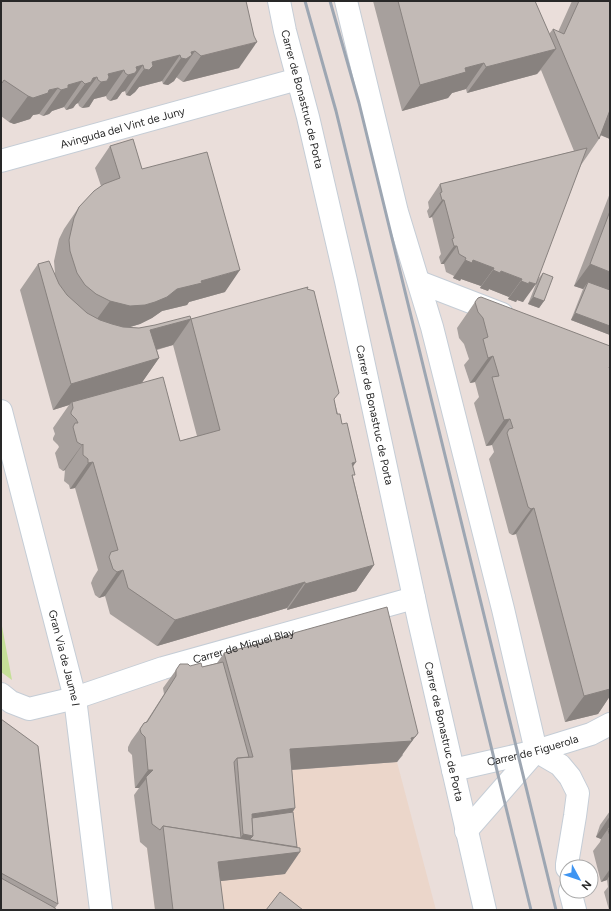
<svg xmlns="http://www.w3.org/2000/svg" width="611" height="911" font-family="Figtree,sans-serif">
  <rect width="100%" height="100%" fill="#eadeda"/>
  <path fill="#ebd6ca" d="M397,762L436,910H155L147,848L275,771Z"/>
  <path fill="#c5df98" d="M1,621L12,680L1,672Z"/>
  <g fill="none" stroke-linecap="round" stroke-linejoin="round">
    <g stroke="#c5cdd6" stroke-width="24">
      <g id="street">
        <path id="s1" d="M279,1L285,31L308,117L346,281L419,621L485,910"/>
        <path d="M346,1L397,212L432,327L503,609L536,751L560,765L570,777L578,793L575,816L567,864V868"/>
        <path id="s2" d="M1,161L298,79"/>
        <path d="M419,282L502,314"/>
        <path id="s3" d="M1,411L75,698L101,910"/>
        <path id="s4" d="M1,694L11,702L29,709L75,698L163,668L414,598"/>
        <path id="s5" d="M453,770L536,751L591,734L610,724"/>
        <path d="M466,831L536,751"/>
        <path d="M570,891L575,910"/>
      </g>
    </g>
    <use href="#street" stroke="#fff" stroke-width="22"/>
    <g stroke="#9da6b2" stroke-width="3">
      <path d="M305,1L336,111L531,910"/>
      <path d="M330,1L359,103L556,910"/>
    </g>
  </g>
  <g fill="#a7a09d" fill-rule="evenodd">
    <path d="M1,1H246L239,68L183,82L176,77L174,81L168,85L163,84L162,81L139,87L135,92L130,96L126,95L125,91L122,92L117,99L110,101L107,99L106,96L94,99L89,107L82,108L79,106L78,103L76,104L73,108L66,110L64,107L52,111L49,114L43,116L39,114L33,115L30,119L14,124L9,122L1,116Z"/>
    <path d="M373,1H535L549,34L553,29L558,32L572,1H610V139L600,135L599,139L581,165L523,302L517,300L516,302L508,299L509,297L489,289L488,291L480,288L481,286L461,279L460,281L453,278L454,276L446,272L444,264H441L439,257L441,254L432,217L429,218L427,211L429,208L428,202L440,184L574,151L541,70L537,74L467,93L466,89L452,93L448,98L402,111Z"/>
    <path d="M110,146L142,169L225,292L189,302L187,305L162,311L152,318L140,324L130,327H126L139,328L191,319L307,289L334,400L353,467V477L374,565L356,591L287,610V608L157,646L110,614L105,596L99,598L95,595L91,583L93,578L98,570L75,488L70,489L69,485L64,481L65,470L63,471L59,468L55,453L59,447L58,445L53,440V438L55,434L53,428L69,405L53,410L20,290L38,264L55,273L54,261L59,239L64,229L79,207L101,186L95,168ZM173,345L197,436L180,441L142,382L159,358L157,350Z"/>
    <path d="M610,193V335L571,320L583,289L574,286Z"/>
    <path d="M543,273L544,301L539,308L528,304L538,279Z"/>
    <path d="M475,302L610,346V696L598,714L565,722L516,534L512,535L509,533L489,459L494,452L492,445L486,446L474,403L479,397L475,382L470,383L464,365L469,359L464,344L459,338L457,328Z"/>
    <path d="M294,633L403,755L397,762L292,770L295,808L293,812L285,874L220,881L224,910H155L147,848L140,842L134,795L139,788H135L132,755L128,751V747L131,741L144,723L146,722L164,694L163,688L176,670L190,666L202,667L217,663L224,653L293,635Z"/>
    <path d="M1,719L58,904L55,908L1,910Z"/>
    <path d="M610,811V910H609L604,892L608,887L607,880L601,882L593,851L600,842L601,839L596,837L600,825Z"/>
  </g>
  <g fill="#88827f">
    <path d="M257,42L239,68L183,82L201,56Z"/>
    <path d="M556,49L537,74L467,93L486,67Z"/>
    <path d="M195,51L174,81L168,85L163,84L181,58L191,52Z"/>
    <path d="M180,55L162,81L139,87L135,92L130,96L126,95L144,69L152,62Z"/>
    <path d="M484,63L466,89L452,93L448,98L402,111L420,85L465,68Z"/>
    <path d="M143,65L125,91L122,92L117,99L110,101L128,75L136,67Z"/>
    <path d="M124,70L106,96L94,99L89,107L82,108L101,82L108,74Z"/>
    <path d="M97,77L78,103L76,104L73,108L66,110L85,84L93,78Z"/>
    <path d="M82,81L64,107L52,111L49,114L43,116L61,90L68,85Z"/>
    <path d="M58,88L39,114L33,115L30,119L14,124L9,122L28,96Z"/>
    <path d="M610,108V139L596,133Z"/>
    <path d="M442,200H444L432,217L429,218Z"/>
    <path d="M454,246H457L444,264H441Z"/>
    <path d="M465,260H473L494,268L481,286L461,279L460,281L453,278Z"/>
    <path d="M590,264L610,272V299L588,282L583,289L574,286Z"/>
    <path d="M240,270L225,292L189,302L187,305L162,311L152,318L140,324L130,327L115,328L94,323L110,301L177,289L201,281Z"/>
    <path d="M493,270L501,271L522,279L509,297L489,289L488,291L480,288Z"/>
    <path d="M521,281L529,282L536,284L523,302L517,300L516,302L508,299Z"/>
    <path d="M533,297L544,301L539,308L528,304Z"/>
    <path d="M575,313L610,326V335L571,320Z"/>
    <path d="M191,319L173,345L132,356L150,330Z"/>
    <path d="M493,356L475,382L470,383L488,358Z"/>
    <path d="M159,358L141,384L72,402L69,405L53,410L71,384Z"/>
    <path d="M510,419L492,445L486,446L504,420Z"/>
    <path d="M83,444L65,470L63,471L82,445Z"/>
    <path d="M93,462L75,488L70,489L88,463Z"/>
    <path d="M356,462L338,488L352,463Z"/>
    <path d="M534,508L516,534L512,535L531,509Z"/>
    <path d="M374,565L356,591L287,610L305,584Z"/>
    <path d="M123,570L105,596L99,598L117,572Z"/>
    <path d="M305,582L287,608L157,646L175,620Z"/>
    <path d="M610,689V696L598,714L565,722L584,696Z"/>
    <path d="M418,733L397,762L275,771L290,749L411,738Z"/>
    <path d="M148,770H153L139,788H135Z"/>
    <path d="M295,808L280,830L250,834L252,814Z"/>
    <path d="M610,816V826L601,839L596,837Z"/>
    <path d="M243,834L253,836L300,852L285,874L203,883L166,851L238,842Z"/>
    <path d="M610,869V875L607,880L601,882Z"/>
  </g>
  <g fill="#c2bab6" stroke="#88827f">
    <path d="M1,1H246L254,36L257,42L201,56L195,51L191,52L192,55L186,59L181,58L180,55L152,62L153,66L149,70L144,69L143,65L136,67L137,70L135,73L128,75L125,73L124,70L108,74L109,77L107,81L101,82L98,80L97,77L93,78L91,82L85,84L82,81L68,85V88L61,90L58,88L49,90L48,93L33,98L28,96L4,80L2,83H1Z"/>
    <path d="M398,1H535L556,49L486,67L484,63L465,68L466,72L420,85Z"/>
    <path d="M579,1H610V110L599,139L553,29L564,34Z"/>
    <path d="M133,139L142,169L207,152L240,270L201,281L202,283L177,289L167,297L155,302L145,305L130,306L110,301L96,294L85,285L77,273L70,251L69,240L74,218L79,207L94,191L104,184L120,178L110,146Z"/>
    <path d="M587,148L536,284L529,282V284L521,281L522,279L501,271L500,273L493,270L494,268L473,260L472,263L465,260L466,258L459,254L457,246H454L452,239L454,238L444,200H442L440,193L442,192L440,184Z"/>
    <path d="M610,211V272L590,264Z"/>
    <path d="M49,261L59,284L67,295L87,313L100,320L112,324L123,327L139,328L155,325L190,316L191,319L150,330L159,358L71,384L38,264Z"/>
    <path d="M543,273L553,277L544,301L533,297Z"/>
    <path d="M588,282L610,290V326L575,313Z"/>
    <path d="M308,287L307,289L314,291L339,393L334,399L337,414H340L342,424L347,423L356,462L352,463L355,475H352L374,565L305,584V582L175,620L128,588L123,570L117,572L113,569L109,557L111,552L118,550L93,462L88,463V459L83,455V444L82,445L77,442L73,427L75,423H78L76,419L71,414V412L73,408L72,402L163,377L180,441L220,430L191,319Z"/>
    <path d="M481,297L610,346V365L609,368H610V689L584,696L534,508L531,509L528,507L507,433L509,429L513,428L510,419L504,420L492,377L499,376L493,356L488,358L483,339L488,337L483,318L478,312L475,302L478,298Z"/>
    <path d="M387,607L418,733L415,737L411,738L412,741L290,749L295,808L252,814L253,836L243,834L237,758L253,757L224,653L294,634V633Z"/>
    <path d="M223,662L249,757L237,758L234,762L241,838L250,839L253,836L252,818L293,812L297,847L163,826L160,830L152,824L146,777L153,770H148L145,737L141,733L140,729L144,723L147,722L176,676V670L180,664H188L190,666L201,663L202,667Z"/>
    <path d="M1,719L38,746L58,904L1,873Z"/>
    <path d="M163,826L300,848V852L218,862L224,910H173Z"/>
    <path d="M610,829V836L608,830Z"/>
    <path d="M1,878L55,908L56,910H1Z"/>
    <path d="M280,892L303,910H266Z"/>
  </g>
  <g text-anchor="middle" stroke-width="4" stroke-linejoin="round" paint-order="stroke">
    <g font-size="11" fill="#282828" stroke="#fff">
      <text dy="4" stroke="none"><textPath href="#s1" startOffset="101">Carrer de Bonastruc de Porta</textPath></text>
      <text dy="4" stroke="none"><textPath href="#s2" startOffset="126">Avinguda del Vint de Juny</textPath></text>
      <text dy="4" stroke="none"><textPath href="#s1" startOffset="425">Carrer de Bonastruc de Porta</textPath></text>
      <text dy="4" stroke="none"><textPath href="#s4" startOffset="256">Carrer de Miquel Blay</textPath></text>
      <text dy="4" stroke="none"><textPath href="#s3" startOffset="255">Gran Via de Jaume I</textPath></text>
      <text dy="4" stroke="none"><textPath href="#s1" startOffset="749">Carrer de Bonastruc de Porta</textPath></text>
      <text dy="4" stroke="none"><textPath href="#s5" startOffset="82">Carrer de Figuerola</textPath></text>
    </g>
  </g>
  <rect width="611" height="911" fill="none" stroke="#282828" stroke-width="4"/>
  <g transform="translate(579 879) rotate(130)"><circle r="19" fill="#ffffff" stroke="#a9a9a9"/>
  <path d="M0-3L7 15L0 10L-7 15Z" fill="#3f95f2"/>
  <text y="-6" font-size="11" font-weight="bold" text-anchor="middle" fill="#282828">N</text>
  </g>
</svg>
